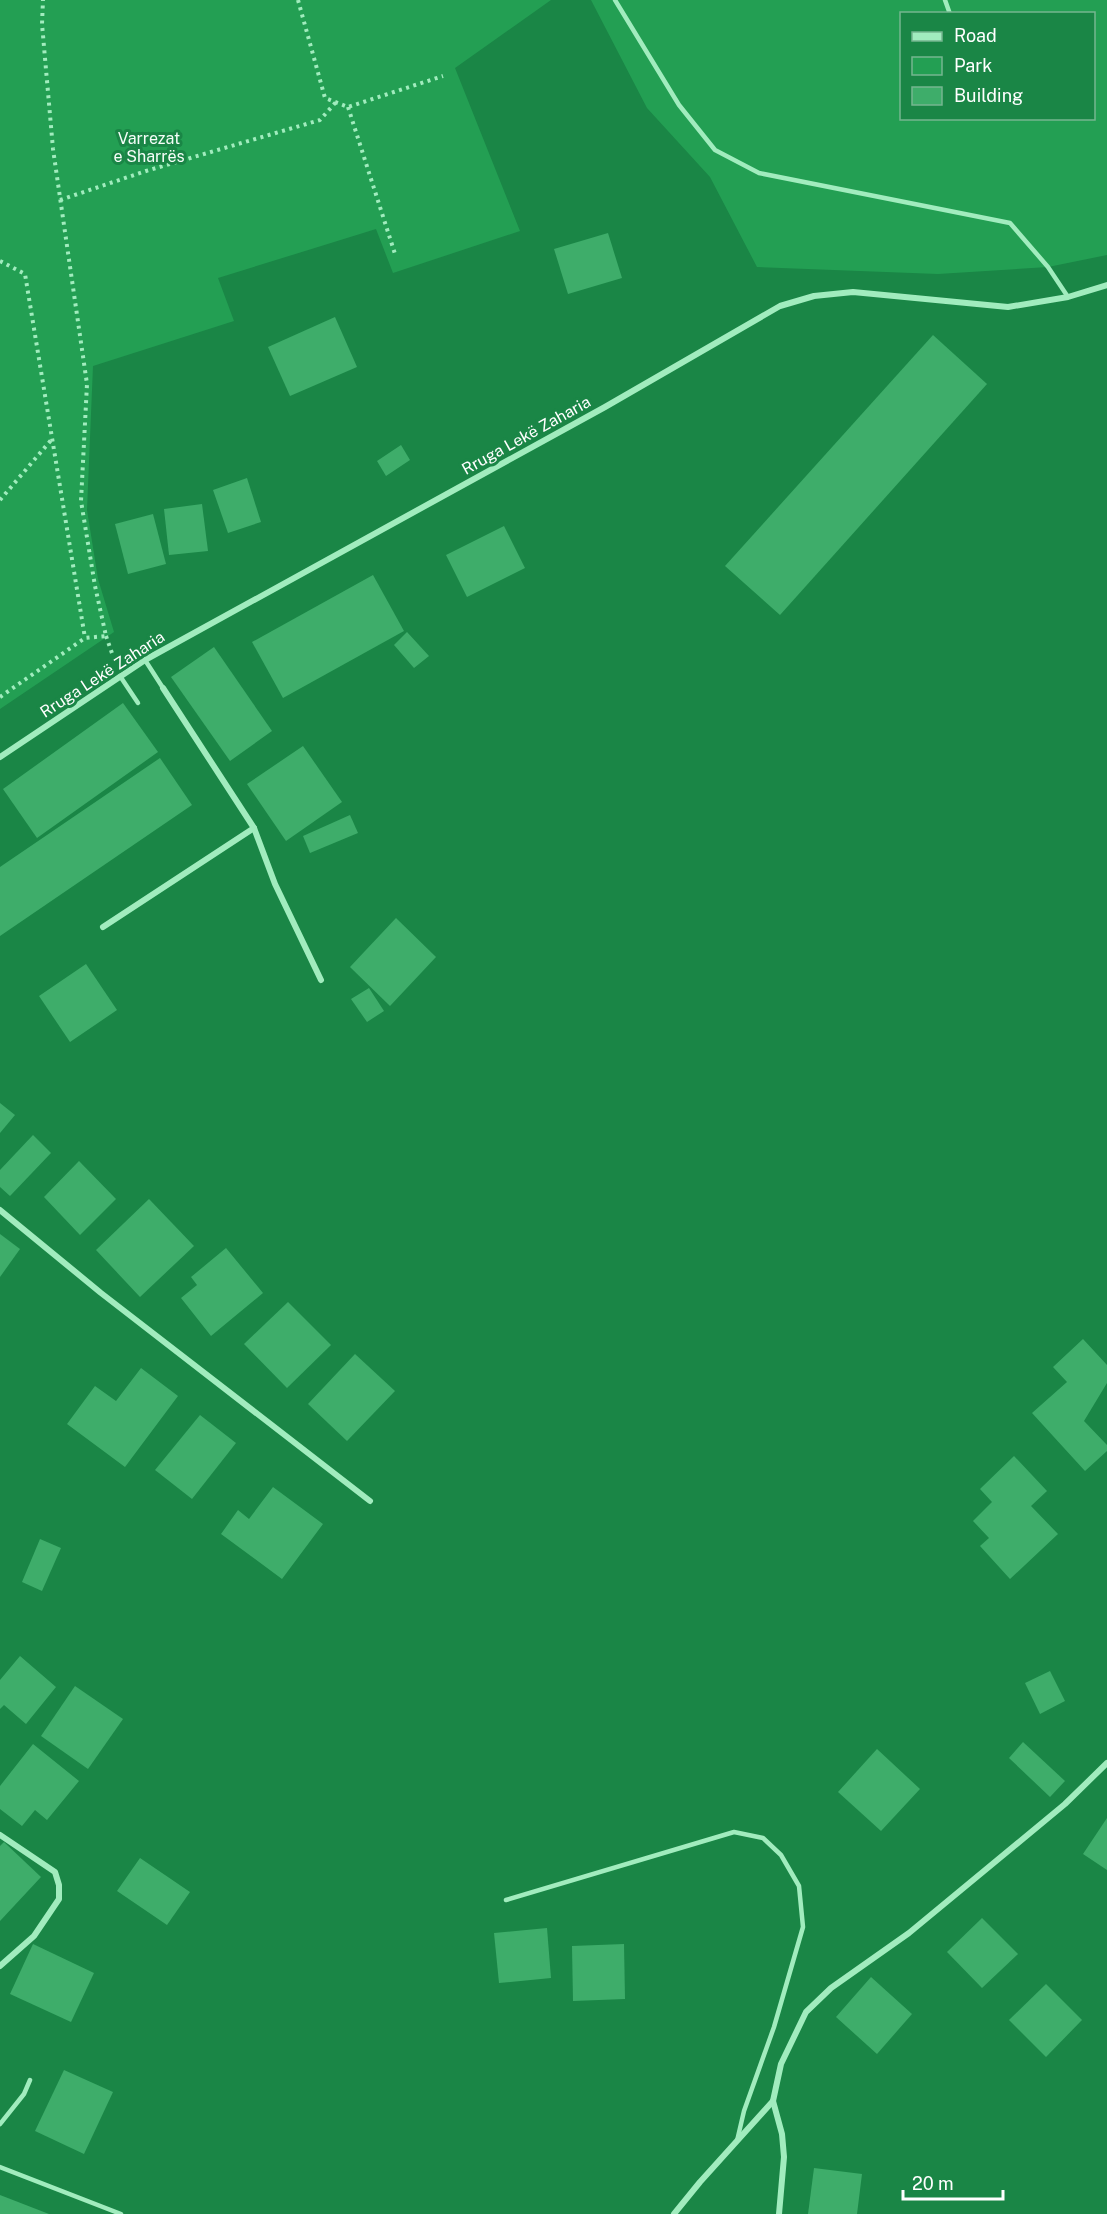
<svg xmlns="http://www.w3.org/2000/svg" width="1107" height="2214" font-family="'Public Sans',sans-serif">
  <rect width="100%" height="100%" fill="#1a8646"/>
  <g fill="#239f53" fill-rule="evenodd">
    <path d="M0,0H551L455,68L520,231L393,273L376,229L218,278L234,321L93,366L87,510L98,579L114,632L0,709Z"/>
    <path d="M591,0H1107V255L1048,267L938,274L757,267L710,177L647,108ZM902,14H1094V118H902Z"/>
  </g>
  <g fill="#3ead6a">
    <path d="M608,233L622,278L568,294L554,249Z"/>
    <path d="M335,317L357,367L290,396L268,347Z"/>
    <path d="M933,335L987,384L780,615L725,566Z"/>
    <path d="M401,445L410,460L386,476L377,461Z"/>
    <path d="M247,478L261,522L228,533L213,490Z"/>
    <path d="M202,504L208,551L169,555L164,509Z"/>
    <path d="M153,514L166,564L128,574L115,524Z"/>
    <path d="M504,526L525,568L467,597L446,555Z"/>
    <path d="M373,575L404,631L283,698L252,642Z"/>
    <path d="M407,632L429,656L414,668L394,645Z"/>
    <path d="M214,647L272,731L230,761L171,677Z"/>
    <path d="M123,703L158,752L37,838L3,789Z"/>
    <path d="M303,746L342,802L286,841L247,784Z"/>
    <path d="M160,758L192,805L0,936V867Z"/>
    <path d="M350,815L358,833L310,853L303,836Z"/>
    <path d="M396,918L436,957L390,1006L350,967Z"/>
    <path d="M86,964L117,1010L70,1042L39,996Z"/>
    <path d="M369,988L384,1011L367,1022L351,999Z"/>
    <path d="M0,1103L15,1115L0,1133Z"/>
    <path d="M33,1135L51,1153L10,1196L0,1187V1170Z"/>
    <path d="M79,1161L116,1199L80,1235L44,1197Z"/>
    <path d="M149,1199L194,1246L140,1297L96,1250Z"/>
    <path d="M0,1234L20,1249L0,1277Z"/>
    <path d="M226,1248L263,1293L211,1336L181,1298L197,1285L191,1277Z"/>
    <path d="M288,1302L331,1345L287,1388L244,1344Z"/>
    <path d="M1083,1339L1107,1365V1383L1084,1421L1107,1445V1451L1085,1471L1032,1413L1067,1382L1053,1367Z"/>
    <path d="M355,1354L395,1391L347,1441L308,1404Z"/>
    <path d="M141,1368L178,1396L125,1467L67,1424L95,1386L116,1401Z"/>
    <path d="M200,1415L236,1443L192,1499L155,1470Z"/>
    <path d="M1014,1456L1047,1491L1031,1506L1058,1534L1010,1579L980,1546L989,1538L973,1521L992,1502L980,1489Z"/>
    <path d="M273,1487L323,1524L282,1579L221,1534L238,1510L249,1519Z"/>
    <path d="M40,1539L61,1548L42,1591L22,1582Z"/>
    <path d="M20,1656L56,1687L26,1724L4,1705L0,1709V1680Z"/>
    <path d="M1050,1671L1065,1701L1040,1714L1025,1683Z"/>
    <path d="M75,1686L123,1719L88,1769L41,1736Z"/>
    <path d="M1023,1742L1065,1781L1050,1797L1009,1758Z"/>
    <path d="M33,1744L79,1781L47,1820L35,1810L22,1826L0,1809V1786Z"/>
    <path d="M877,1749L920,1789L881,1831L838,1792Z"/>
    <path d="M1107,1818V1870L1083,1854Z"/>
    <path d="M4,1842L41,1877L0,1921V1846Z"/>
    <path d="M140,1858L190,1892L167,1925L117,1891Z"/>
    <path d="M982,1918L1018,1954L982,1988L947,1952Z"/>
    <path d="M547,1928L551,1978L499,1983L494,1933Z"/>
    <path d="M33,1944L94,1973L71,2022L10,1994Z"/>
    <path d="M624,1944L625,1999L573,2001L572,1946Z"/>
    <path d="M871,1977L912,2014L877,2054L836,2017Z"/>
    <path d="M1046,1984L1082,2020L1046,2057L1009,2020Z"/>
    <path d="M64,2070L113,2092L84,2154L35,2131Z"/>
    <path d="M814,2168L862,2174L857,2214H808Z"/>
    <path d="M0,2195L49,2214H0Z"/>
  </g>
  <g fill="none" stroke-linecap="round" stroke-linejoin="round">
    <g stroke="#a1ecbe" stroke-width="4" stroke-dasharray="3 4.5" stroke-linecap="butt">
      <path d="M298,0L325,98L348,107L443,76"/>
      <path d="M348,107L395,254"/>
      <path d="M60,200L146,171L320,120L336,102"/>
      <path d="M0,261L25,274L85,638"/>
      <path d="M0,500L52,439"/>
      <path d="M106,636L114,659"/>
      <path d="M0,697L85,638L106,636L95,586L81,501L87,384L53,149L42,24L43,0"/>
    </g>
    <g stroke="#a1ecbe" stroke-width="4.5">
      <path d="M615,0L679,105L715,150L759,173L1010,223L1048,267L1068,297"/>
      <path d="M945,0L950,14"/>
      <path d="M145,660L163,688"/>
      <path d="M120,676L138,703"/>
      <path d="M506,1900L734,1832L763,1838L781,1855L799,1886L803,1927L774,2027L744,2111L737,2141"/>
      <path d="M0,2124L24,2094L30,2080"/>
      <path d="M0,2167L121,2214"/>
    </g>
    <g stroke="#a1ecbe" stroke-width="6">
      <path d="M163,688L254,828L275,884L321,980"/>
      <path d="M0,757L145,660L605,407L780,306L814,296L853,292L1008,307L1068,297L1107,285"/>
      <path d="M103,927L254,828"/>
      <path d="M0,1210L101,1293L370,1501"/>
      <path d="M0,1835L55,1872L59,1885V1899L34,1936L0,1966"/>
      <path d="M773,2101L782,2134L784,2157L779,2214"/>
      <path d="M674,2214L700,2182L773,2101L781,2064L806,2012L831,1988L909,1933L1065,1804L1107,1763"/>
    </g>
  </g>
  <g text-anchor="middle" stroke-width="6" stroke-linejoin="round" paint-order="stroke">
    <g font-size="16" fill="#f6fef9" stroke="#1a8646">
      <text x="149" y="144">Varrezat<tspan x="149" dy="18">e Sharrës</tspan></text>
    </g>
    <g font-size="16" fill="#fff" stroke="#1a8646">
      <text transform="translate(526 435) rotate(-29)" y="6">Rruga Lekë Zaharia</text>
      <text transform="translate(102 674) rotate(-33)" y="6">Rruga Lekë Zaharia</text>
    </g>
  </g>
  <rect x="900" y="12" width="195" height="108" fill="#1a8646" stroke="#76b690" stroke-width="1.5"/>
  <rect x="912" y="32" width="30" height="9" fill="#a1ecbe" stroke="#76b690" stroke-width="1.5"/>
  <text x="954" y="42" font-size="18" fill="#ffffff">Road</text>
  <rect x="912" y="57" width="30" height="18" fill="#239f53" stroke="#76b690" stroke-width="1.5"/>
  <text x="954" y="72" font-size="18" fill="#ffffff">Park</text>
  <rect x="912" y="87" width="30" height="18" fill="#3ead6a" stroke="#76b690" stroke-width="1.5"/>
  <text x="954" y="102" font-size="18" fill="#ffffff">Building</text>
  <path d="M903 2190v9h100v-9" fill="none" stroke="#ffffff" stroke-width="3"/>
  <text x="912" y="2190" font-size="18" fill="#ffffff" stroke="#1a8646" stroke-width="4.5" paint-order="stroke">20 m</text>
</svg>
